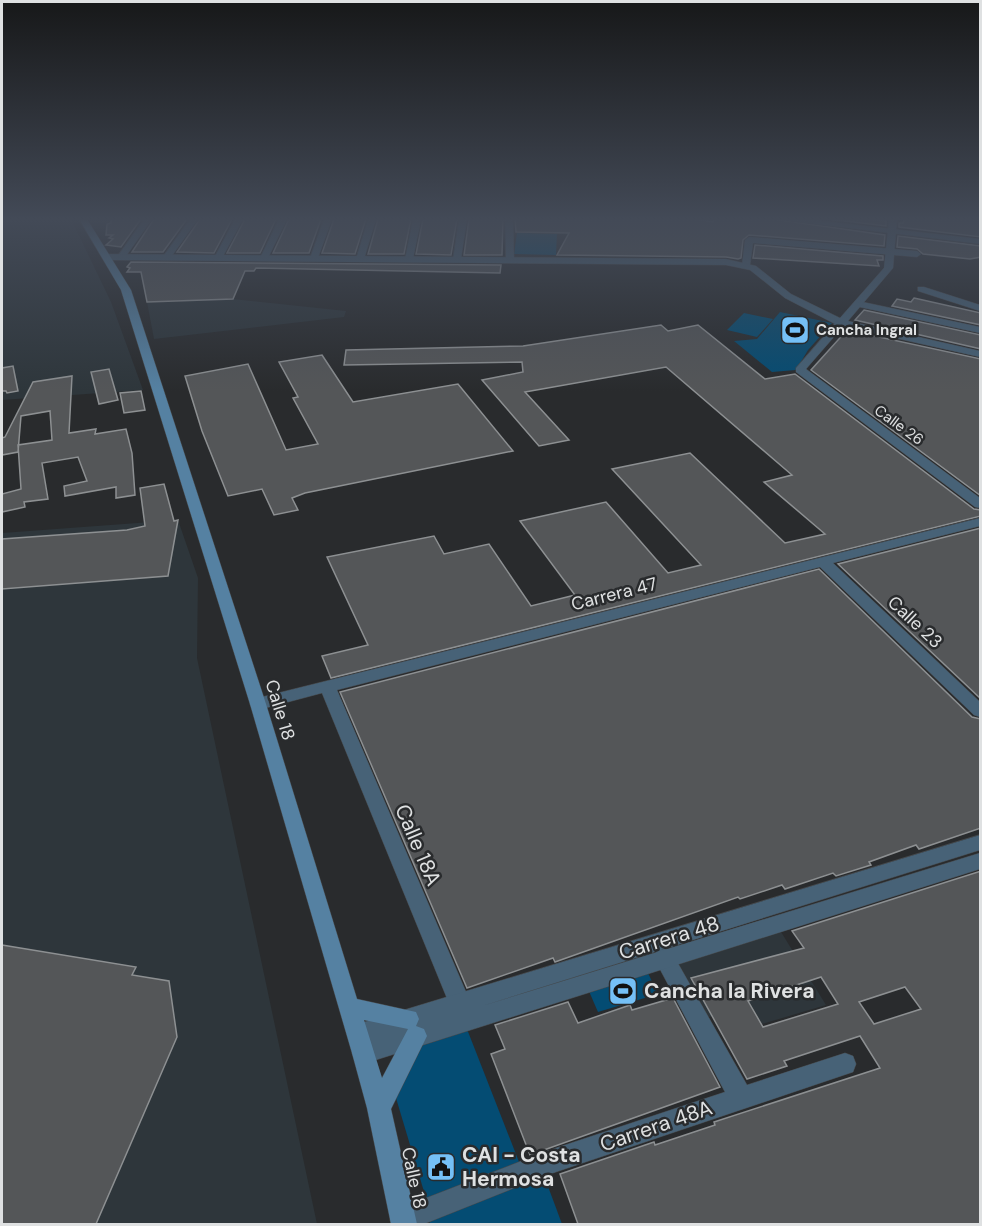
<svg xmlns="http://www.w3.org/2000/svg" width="982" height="1226" font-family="'DM Sans',sans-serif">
  <rect width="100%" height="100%" fill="#292b2d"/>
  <g fill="#2e363b">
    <path d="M2,219H71L111,302L143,390L2,400Z"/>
    <path d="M233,299L346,311L344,317L154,339L147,302Z"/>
    <path d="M178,520L198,578L197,658L317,1224H2V533Z"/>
    <path d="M778,927L826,1005L762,1024L750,1003L706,1018L674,962Z"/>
  </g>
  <g fill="#044c73">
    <path d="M517,233L557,234L556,255L514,254Z"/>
    <path d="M780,312L832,323L808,350L796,370L772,372L734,341L757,339Z"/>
    <path d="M744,313L773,319L757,337L727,330Z"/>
    <path d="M647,971L658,994L598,1012L588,989Z"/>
    <path d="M465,1024L521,1167L428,1205L393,1088L418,1038Z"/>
    <path d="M543,1173L562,1224H430L428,1216Z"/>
  </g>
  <g fill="#545658" stroke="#8d9092" stroke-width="1.5" fill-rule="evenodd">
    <path d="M111,219H141L121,247L106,245L113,239L109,238L113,235H106L107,224L111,223Z"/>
    <path d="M154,219H187L163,252H132Z"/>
    <path d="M200,219H232L214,253L177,252Z"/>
    <path d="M245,219H276L260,253H227Z"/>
    <path d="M289,219H321L309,253H273Z"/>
    <path d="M334,219H366L355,254L322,253Z"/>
    <path d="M378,219H411L404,254H368Z"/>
    <path d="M423,219H457L451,255L416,254Z"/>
    <path d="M469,219H503L502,255H464Z"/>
    <path d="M515,219H695L713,222L714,219H773L885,235L884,246L749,235L743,240L741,258L738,259L726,257L557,255L569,233L516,232Z"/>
    <path d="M828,219H867L886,221V226Z"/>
    <path d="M904,219H981V237L899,227V223H903Z"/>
    <path d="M898,236L981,246V257L970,259L923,254L917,249L897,247Z"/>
    <path d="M755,245L883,256V260H877L879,266L753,258Z"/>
    <path d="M131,262L501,265L500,273L256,268L254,271H245L233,299L147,302L141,272H127L130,268L127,267Z"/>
    <path d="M914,298L981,313V325L892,306L897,299L911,302Z"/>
    <path d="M864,310L981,335V349L855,320Z"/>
    <path d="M661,325L668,331L698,325L765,379L795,374L974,509L981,510V516L331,678L322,656L368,645L327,557L434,536L444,554L489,544L531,606L575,595L520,521L606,502L668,573L701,565L612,469L690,453L785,543L825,534L764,482L792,475L666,367L525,392L569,440L539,446L482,380L523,372L522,362L344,365L346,350L523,346Z"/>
    <path d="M847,330L981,359V496L811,370Z"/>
    <path d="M322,355L353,402L458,384L513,451L305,493L292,498L298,510L274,515L262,489L228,496L202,431L185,376L248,364L286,450L318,444L293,398L298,397L279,362Z"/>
    <path d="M13,366L18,391L7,393L6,391H2V368Z"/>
    <path d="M109,369L118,400L99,404L91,372Z"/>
    <path d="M72,376L69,433L96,429L95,434L126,429L132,453L135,495L116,498V487L65,496L64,486L87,481L78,457L42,463L48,499L24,502L25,507L2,512V494L21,489L18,445L52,440L50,411L21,416L18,452L2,455V438L5,437L33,382Z"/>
    <path d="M141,391L145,410L124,413L120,393Z"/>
    <path d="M164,484L174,521L178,520L168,576L2,589V539L127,530L145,526L140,488Z"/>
    <path d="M981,528V699L838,564Z"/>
    <path d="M819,569L972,717L981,719V828L919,849L916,845L869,862L871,865L836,876L833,873L785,889L782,885L740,899L738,897L555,962L553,958L467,988L340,692Z"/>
    <path d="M981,871V1224H578L560,1174L654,1142L655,1145L715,1125L714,1122L880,1068L860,1036L784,1061L787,1066L747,1079L691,978L804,948L792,931ZM821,977L838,1004L763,1027L748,1001ZM905,987L921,1009L874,1024L859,1002Z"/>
    <path d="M2,945L136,967L132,975L169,981L177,1037L96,1224H2Z"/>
    <path d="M673,998L720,1087L530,1155L491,1054L505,1049L495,1025L568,1002L578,1023L630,1005L632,1010Z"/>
  </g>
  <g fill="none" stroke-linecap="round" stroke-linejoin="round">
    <g stroke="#46484a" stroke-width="1">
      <g id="minor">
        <path d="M144,219H152L124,259H118L117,257Z"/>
        <path d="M190,219H198L169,260H163L162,258Z"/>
        <path d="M235,219H243L221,260H215L214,258Z"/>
        <path d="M279,219H287L268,258L261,260L260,258Z"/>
        <path d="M324,219H332L318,258L311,260L310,258Z"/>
        <path d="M368,219H376L364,259L360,262L356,259Z"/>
        <path d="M413,219H421L413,259L409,262L405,259Z"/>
        <path d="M459,219H467L461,259L457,262L453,259Z"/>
        <path d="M505,219H513L514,259L510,262L506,259Z"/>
        <path d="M775,219H804L980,239V244Z"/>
        <path d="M749,237L917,251L921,254L917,257L753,243L750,265L746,268L742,265L745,240Z"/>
        <path d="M918,287H924L980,305V311L918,291Z"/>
        <path d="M858,301L980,327V333L855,306L853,304Z"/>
        <path d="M837,321L846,323L806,369L980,498V508L975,507L796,372V368Z"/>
        <path d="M980,518V526L833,563L980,702V717L974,715L820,567L337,690L475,1013L472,1020L464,1023L456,1020L453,1013L322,693L258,710L252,708L250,704L252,700L258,698Z"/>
        <path d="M664,949L671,951L747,1085L845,1053L853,1056L856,1064L853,1072L547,1175L424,1224H392L390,1220L394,1211L403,1207L547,1151L725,1092L654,958L657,951Z"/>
      </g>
    </g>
    <g stroke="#46484a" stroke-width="1">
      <g id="tertiary">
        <path d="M889,219H897L893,268L848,321L980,351V357L837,325L785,298L750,270L726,265L106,260L102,257L106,254L726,259L756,266L791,294L840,318L884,268Z"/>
        <path d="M980,835V850L482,1006L980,853V869L363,1064L355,1061L352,1053L358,1044L350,1041L347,1034L350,1027L358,1024Z"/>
      </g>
    </g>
    <g stroke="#46484a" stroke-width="1">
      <path id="secondary" d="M79,219H87L131,290L266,704L357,999L416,1012L419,1019L416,1026L424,1029L427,1036L391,1109L417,1224H391L367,1108L352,1053L250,704L121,290ZM364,1020L408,1029L382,1078Z"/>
    </g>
    <use href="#minor" fill="#476277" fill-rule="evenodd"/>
    <use href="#tertiary" fill="#476277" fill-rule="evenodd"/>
    <use href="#secondary" fill="#5581a2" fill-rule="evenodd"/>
  </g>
  <linearGradient id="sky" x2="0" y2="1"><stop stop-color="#171819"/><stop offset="0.56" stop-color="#434a57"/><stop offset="1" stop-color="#434a57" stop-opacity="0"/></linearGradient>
  <rect width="982" height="391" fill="url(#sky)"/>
  <defs>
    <g id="stadium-square" transform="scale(1.5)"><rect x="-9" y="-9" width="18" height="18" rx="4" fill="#75c0f6" stroke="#292b2d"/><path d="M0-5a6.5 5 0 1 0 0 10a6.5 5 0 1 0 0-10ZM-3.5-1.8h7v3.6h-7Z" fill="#111"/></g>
    <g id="civic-square" transform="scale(1.5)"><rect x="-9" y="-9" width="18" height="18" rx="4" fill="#75c0f6" stroke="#292b2d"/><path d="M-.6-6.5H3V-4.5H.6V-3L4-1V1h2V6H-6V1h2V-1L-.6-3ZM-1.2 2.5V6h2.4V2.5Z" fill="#111"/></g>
  </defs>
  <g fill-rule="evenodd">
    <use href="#stadium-square" x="795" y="330"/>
    <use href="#stadium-square" x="623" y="991"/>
    <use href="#civic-square" x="441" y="1167"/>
  </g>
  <g text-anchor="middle" stroke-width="5" stroke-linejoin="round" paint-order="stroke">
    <g font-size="15" font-weight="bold" fill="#dfe1e2" stroke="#292b2d" text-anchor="start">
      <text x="816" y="335">Cancha Ingral</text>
    </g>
    <g font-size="15" fill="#dfe1e2" stroke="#292b2d">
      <text transform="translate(899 425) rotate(36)" y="5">Calle 26</text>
    </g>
    <g font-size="18" fill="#dfe1e2" stroke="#292b2d">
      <text transform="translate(614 594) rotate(-14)" y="6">Carrera 47</text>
      <text transform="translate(915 622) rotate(43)" y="6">Calle 23</text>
      <text transform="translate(280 710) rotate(73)" y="6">Calle 18</text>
      <text transform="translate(414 1178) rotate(78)" y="6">Calle 18</text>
    </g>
    <g font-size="21" fill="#dfe1e2" stroke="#292b2d">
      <text transform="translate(418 845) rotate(67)" y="7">Calle 18A</text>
      <text transform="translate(669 938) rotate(-17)" y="7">Carrera 48</text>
      <text transform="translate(656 1126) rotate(-19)" y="7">Carrera 48A</text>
    </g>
    <g font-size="21" font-weight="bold" fill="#dfe1e2" stroke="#292b2d" text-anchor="start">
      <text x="644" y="998">Cancha la Rivera</text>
      <text x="462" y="1162">CAI - Costa<tspan x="462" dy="24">Hermosa</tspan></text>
    </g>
  </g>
  <rect width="982" height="1226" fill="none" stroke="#dfe1e2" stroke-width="6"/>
</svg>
